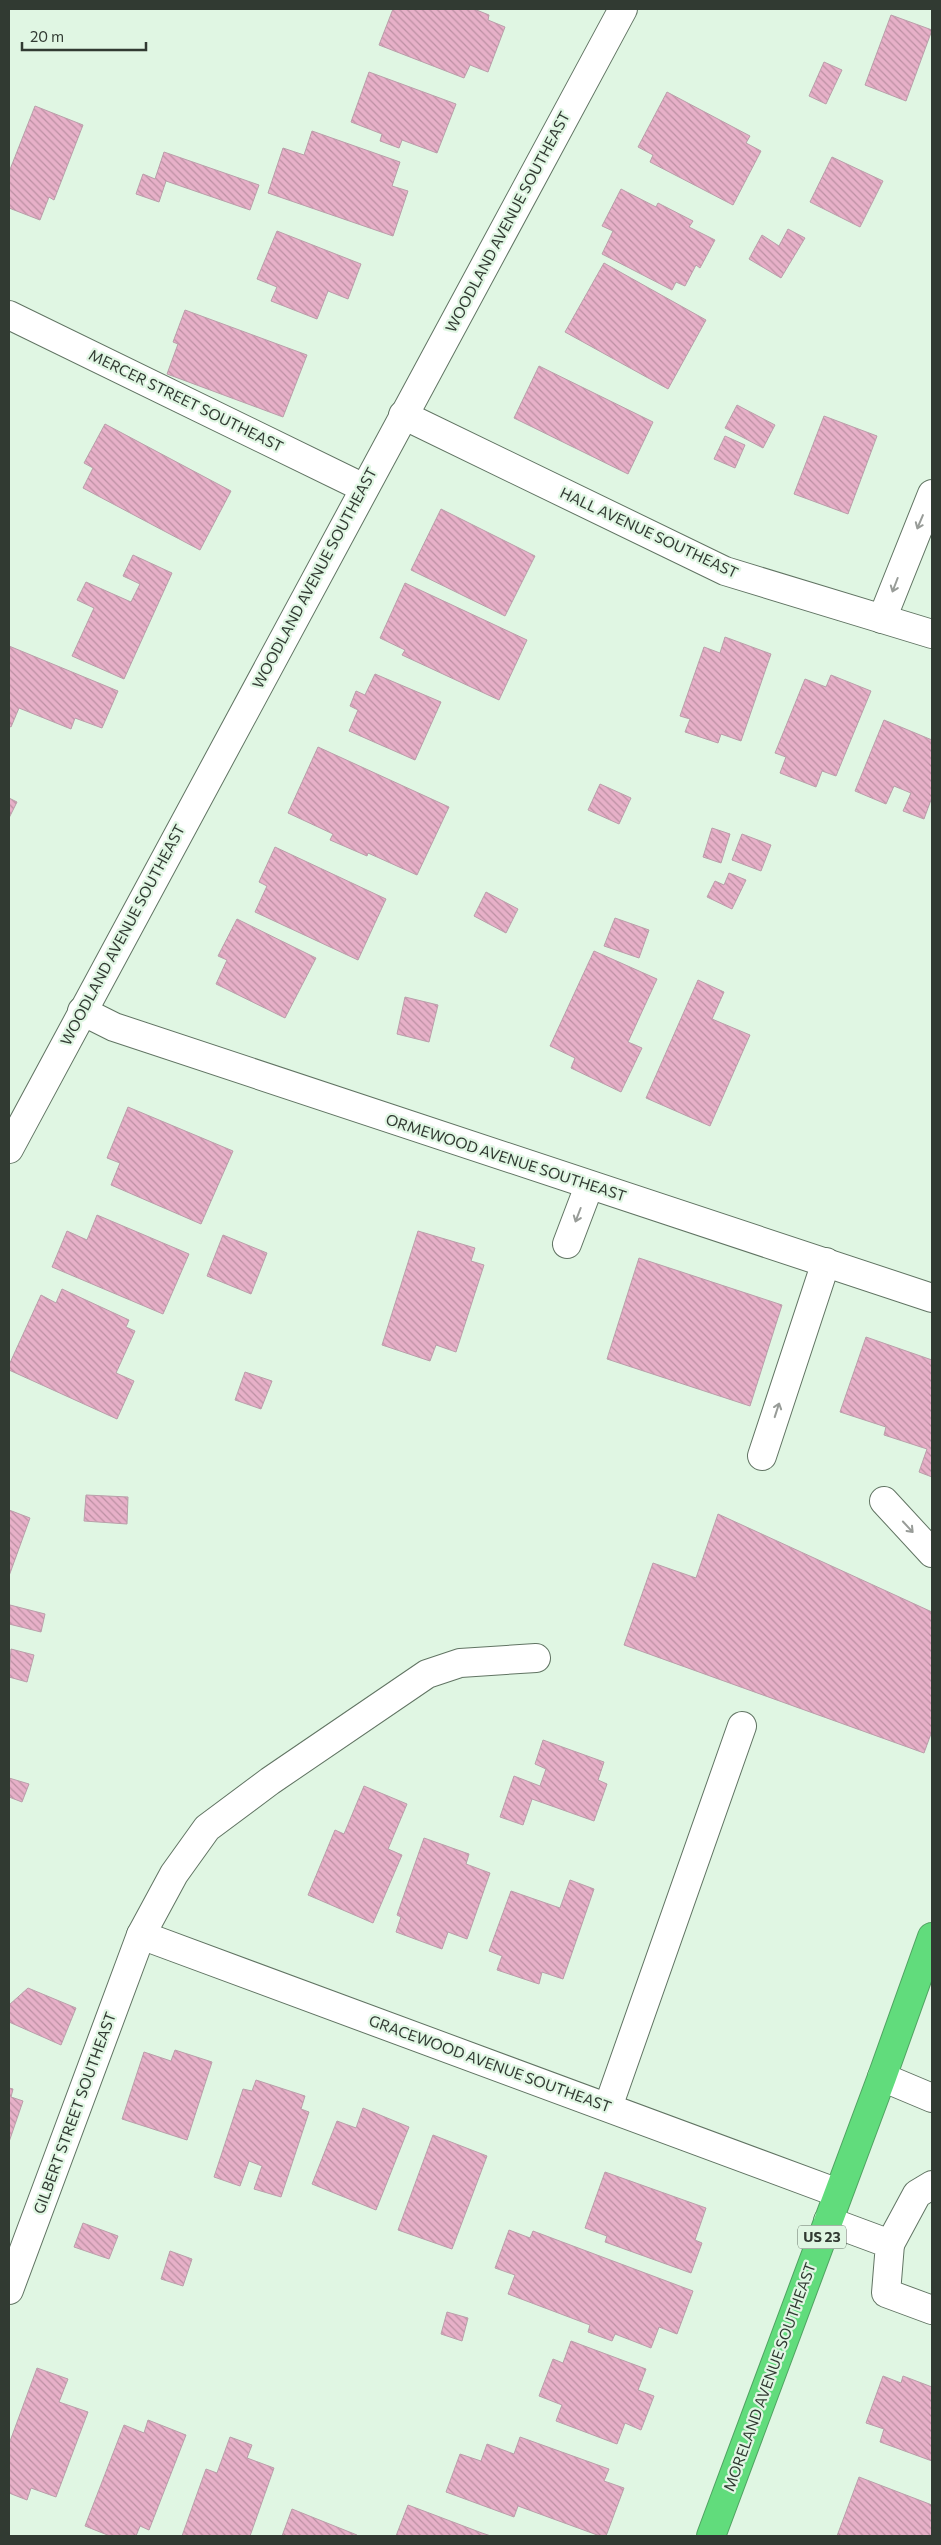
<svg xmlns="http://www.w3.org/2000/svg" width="941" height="2545" font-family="Commissioner,sans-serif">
  <defs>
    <pattern id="building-back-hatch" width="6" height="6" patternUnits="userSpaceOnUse" patternTransform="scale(1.25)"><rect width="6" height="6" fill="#e7b0c8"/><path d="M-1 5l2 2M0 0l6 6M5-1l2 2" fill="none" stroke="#bc90a3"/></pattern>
  </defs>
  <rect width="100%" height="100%" fill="#e0f6e3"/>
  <g fill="url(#building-back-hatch)" stroke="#ba9faa">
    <path d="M393,9H474L489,15L488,20L505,27L488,72L470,65L464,78L379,45Z"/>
    <path d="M891,15L932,30L906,101L865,85Z"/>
    <path d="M824,62L842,70L826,104L809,96Z"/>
    <path d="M369,72L456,104L437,153L402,140L399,148L380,141L382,134L351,122Z"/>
    <path d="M667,92L750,136L746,143L761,151L733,205L650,162L653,155L638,147Z"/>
    <path d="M35,106L83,125L54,200L49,197L40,220L9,208V172Z"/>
    <path d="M312,131L400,162L392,186L408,191L393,236L268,193L283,148L304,155Z"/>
    <path d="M164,152L259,185L250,210L166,181L159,202L136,194L143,174L155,179Z"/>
    <path d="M832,157L883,181L860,227L810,202Z"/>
    <path d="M621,189L656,207L658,203L693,221L689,227L715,240L700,268L696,265L685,286L676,282L672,290L602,254L613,231L602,226Z"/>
    <path d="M788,229L805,238L781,278L749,259L762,235L779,246Z"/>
    <path d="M277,231L361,264L348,299L328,291L317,319L271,301L277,287L257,279Z"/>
    <path d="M604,263L706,320L668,389L565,332Z"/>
    <path d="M185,310L307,355L283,417L167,374L178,344L173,342Z"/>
    <path d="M539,366L653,422L628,474L514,418Z"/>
    <path d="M737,405L775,425L763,448L725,428Z"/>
    <path d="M824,416L877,436L848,514L794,494Z"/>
    <path d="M105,424L231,491L200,550L83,488L93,468L84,463Z"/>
    <path d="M725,436L745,445L735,468L714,459Z"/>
    <path d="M441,509L535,556L505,616L411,570Z"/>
    <path d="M133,555L172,573L124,679L72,656L94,608L77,600L86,582L131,602L140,584L123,576Z"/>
    <path d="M405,583L527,640L499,700L402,655L405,650L380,638Z"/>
    <path d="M725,637L771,654L741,741L721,734L718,743L685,732L690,719L680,716L704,647L720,653Z"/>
    <path d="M9,646L118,691L102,728L75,718L71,729L19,708L11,727L9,726Z"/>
    <path d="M375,674L441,702L415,760L349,731L358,710L350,706L356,691L365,695Z"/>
    <path d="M831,675L871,691L836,776L822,771L816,787L780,773L786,757L775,753L805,679L826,687Z"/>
    <path d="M884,720L932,740V797L924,819L903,811L911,793L894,786L886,804L855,791Z"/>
    <path d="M318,747L449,807L417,875L368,853L367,856L330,840L333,834L288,813Z"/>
    <path d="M600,784L631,798L619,824L588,810Z"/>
    <path d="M9,798L17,802L9,818Z"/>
    <path d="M712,828L730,834L721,863L703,857Z"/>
    <path d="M742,834L771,845L761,871L732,860Z"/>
    <path d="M275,847L386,899L358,960L255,912L267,886L259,882Z"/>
    <path d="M729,873L746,880L732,909L707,897L715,881L724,885Z"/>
    <path d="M486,892L518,909L506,933L474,916Z"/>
    <path d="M615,918L649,930L639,958L604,946Z"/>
    <path d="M237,919L316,958L285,1018L216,984L227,960L218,956Z"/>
    <path d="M594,951L657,979L628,1042L642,1048L621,1092L571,1068L575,1058L550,1046Z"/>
    <path d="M698,980L724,992L712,1019L750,1035L710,1126L646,1098Z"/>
    <path d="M405,997L438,1005L429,1042L397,1034Z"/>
    <path d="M128,1107L233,1151L201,1224L111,1185L120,1163L107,1158Z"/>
    <path d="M97,1215L189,1254L163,1314L52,1267L67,1231L87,1240Z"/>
    <path d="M418,1231L475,1248L471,1261L484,1265L456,1352L436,1345L430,1361L382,1345Z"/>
    <path d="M223,1235L267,1253L251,1294L207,1276Z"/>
    <path d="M639,1258L782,1305L750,1406L607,1359Z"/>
    <path d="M62,1289L129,1320L126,1327L135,1331L116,1373L134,1381L117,1419L9,1370V1365L41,1295L56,1303Z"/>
    <path d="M866,1337L932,1360V1477L919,1472L927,1449L884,1435L886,1427L840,1412Z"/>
    <path d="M245,1372L272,1381L261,1409L235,1400Z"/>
    <path d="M86,1495L128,1497L127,1524L84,1521Z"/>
    <path d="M9,1510L30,1518L9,1576Z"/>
    <path d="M718,1514L932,1612V1731L924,1753L624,1645L653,1563L696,1578Z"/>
    <path d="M10,1605L45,1614L41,1632L9,1624Z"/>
    <path d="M11,1649L34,1655L27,1682L9,1677Z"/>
    <path d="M543,1740L604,1762L598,1780L607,1784L594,1821L532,1799L523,1825L500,1817L514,1776L540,1786L546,1769L535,1764Z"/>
    <path d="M9,1778L29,1784L22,1802L9,1797Z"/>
    <path d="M364,1786L407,1804L388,1849L402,1855L373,1923L308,1895L335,1830L344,1834Z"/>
    <path d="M424,1838L469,1854L466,1864L490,1873L467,1939L448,1932L442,1949L396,1932L401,1917L397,1915Z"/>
    <path d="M570,1880L594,1889L563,1979L542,1972L539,1984L497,1970L502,1956L489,1951L511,1891L560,1908Z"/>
    <path d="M28,1988L76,2008L61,2045L9,2022V2005Z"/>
    <path d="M175,2050L212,2062L187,2140L122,2119L144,2052L171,2061Z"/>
    <path d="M256,2080L305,2096L301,2109L309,2112L281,2197L254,2189L262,2166L249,2161L240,2186L214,2177L243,2089L252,2091Z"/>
    <path d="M9,2088L13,2089L11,2097L23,2101L9,2142Z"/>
    <path d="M363,2108L409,2127L376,2210L312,2184L337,2121L356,2128Z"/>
    <path d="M433,2135L487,2156L452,2249L398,2230Z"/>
    <path d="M605,2172L706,2208L695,2240L702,2243L691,2273L605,2242L607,2236L585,2228Z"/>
    <path d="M83,2223L118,2236L109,2259L74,2247Z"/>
    <path d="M509,2230L530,2238L533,2231L693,2291L677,2334L659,2327L651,2348L615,2334L612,2341L588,2332L590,2325L508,2294L515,2275L495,2268Z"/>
    <path d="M170,2251L192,2259L183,2286L161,2279Z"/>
    <path d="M447,2312L468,2318L462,2341L441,2334Z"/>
    <path d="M571,2341L646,2369L638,2390L654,2396L641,2430L625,2423L617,2444L556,2421L562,2405L539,2396L553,2359L563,2363Z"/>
    <path d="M37,2368L68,2379L59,2402L88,2412L56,2497L31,2488L27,2500L9,2493V2444Z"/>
    <path d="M883,2376L901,2383L903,2376L932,2387V2461L880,2442L884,2429L866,2423Z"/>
    <path d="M148,2420L186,2435L149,2530L140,2526L136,2536H110L85,2526L124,2425L144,2433Z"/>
    <path d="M230,2437L252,2445L247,2458L274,2468L250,2536H182L206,2469L217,2473Z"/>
    <path d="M520,2437L609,2469L604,2481L624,2488L606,2536H600L518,2506L514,2517L446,2492L460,2454L481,2461L487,2444L514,2454Z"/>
    <path d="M859,2477L932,2505V2536H837Z"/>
    <path d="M408,2505L482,2533L491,2536H396Z"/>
    <path d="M292,2509L357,2535L356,2536H282Z"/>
  </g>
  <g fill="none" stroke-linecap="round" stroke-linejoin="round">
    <g stroke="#617463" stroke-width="30">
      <g id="minor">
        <path d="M9,315L364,488"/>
        <path d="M403,415L725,571L932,634"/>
        <path d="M882,619L932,494"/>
        <path d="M82,1011L114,1027L932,1298"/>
        <path d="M9,1149L623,9"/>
        <path d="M567,1244L589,1186"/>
        <path d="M762,1456L826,1262"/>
        <path d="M884,1501L932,1553"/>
        <path d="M141,1935L838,2193"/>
        <path d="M882,2077L932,2098"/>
        <path d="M608,2107L742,1726"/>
        <path d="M828,2221L890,2244L886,2293L932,2310"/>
        <path d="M890,2244L917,2194L932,2185"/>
        <path d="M9,2290L141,1935L174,1874L207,1828L270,1781L427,1674L460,1663L536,1658"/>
      </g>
    </g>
    <g stroke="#50a362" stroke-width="30">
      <path id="highway" d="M711,2536L882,2077L932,1937"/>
    </g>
    <use href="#minor" stroke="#fff" stroke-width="28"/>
    <use href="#highway" stroke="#61dc7c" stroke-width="28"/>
  </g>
  <defs><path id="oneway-shaft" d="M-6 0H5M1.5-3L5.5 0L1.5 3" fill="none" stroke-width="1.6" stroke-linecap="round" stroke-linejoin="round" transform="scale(1.25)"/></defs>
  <g stroke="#989c98">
    <use href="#oneway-shaft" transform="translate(920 522) rotate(113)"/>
    <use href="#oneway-shaft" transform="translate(895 585) rotate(111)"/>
    <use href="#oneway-shaft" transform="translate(578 1215) rotate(111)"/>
    <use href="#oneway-shaft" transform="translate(777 1410) rotate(-72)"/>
    <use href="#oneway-shaft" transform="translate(908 1527) rotate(47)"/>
  </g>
  <g text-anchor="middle" stroke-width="4.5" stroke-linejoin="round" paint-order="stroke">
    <rect fill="#e0f6e3" stroke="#667267" stroke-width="1" x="798" y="2225.5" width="48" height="23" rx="4"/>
    <g font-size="14" font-weight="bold" fill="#313a32">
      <text x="822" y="2242">US 23</text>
    </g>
    <g font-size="15" fill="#313a32" stroke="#e0f6e3">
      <text transform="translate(508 222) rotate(-62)" y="5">WOODLAND AVENUE SOUTHEAST</text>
      <text transform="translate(186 401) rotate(26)" y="5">MERCER STREET SOUTHEAST</text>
      <text transform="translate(649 533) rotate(25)" y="5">HALL AVENUE SOUTHEAST</text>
      <text transform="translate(315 578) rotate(-62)" y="5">WOODLAND AVENUE SOUTHEAST</text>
      <text transform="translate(123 935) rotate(-62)" y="5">WOODLAND AVENUE SOUTHEAST</text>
      <text transform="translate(506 1158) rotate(18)" y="5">ORMEWOOD AVENUE SOUTHEAST</text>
      <text transform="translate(490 2064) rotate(20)" y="5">GRACEWOOD AVENUE SOUTHEAST</text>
      <text transform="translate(75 2113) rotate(-70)" y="5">GILBERT STREET SOUTHEAST</text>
      <text transform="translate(770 2377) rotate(-70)" y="5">MORELAND AVENUE SOUTHEAST</text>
    </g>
  </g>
  <rect width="941" height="2545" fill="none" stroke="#313a32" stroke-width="20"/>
  <path d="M22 42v8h124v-8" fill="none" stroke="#313a32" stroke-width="2.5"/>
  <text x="30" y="42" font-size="15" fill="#313a32" stroke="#e0f6e3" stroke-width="4" paint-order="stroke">20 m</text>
</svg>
